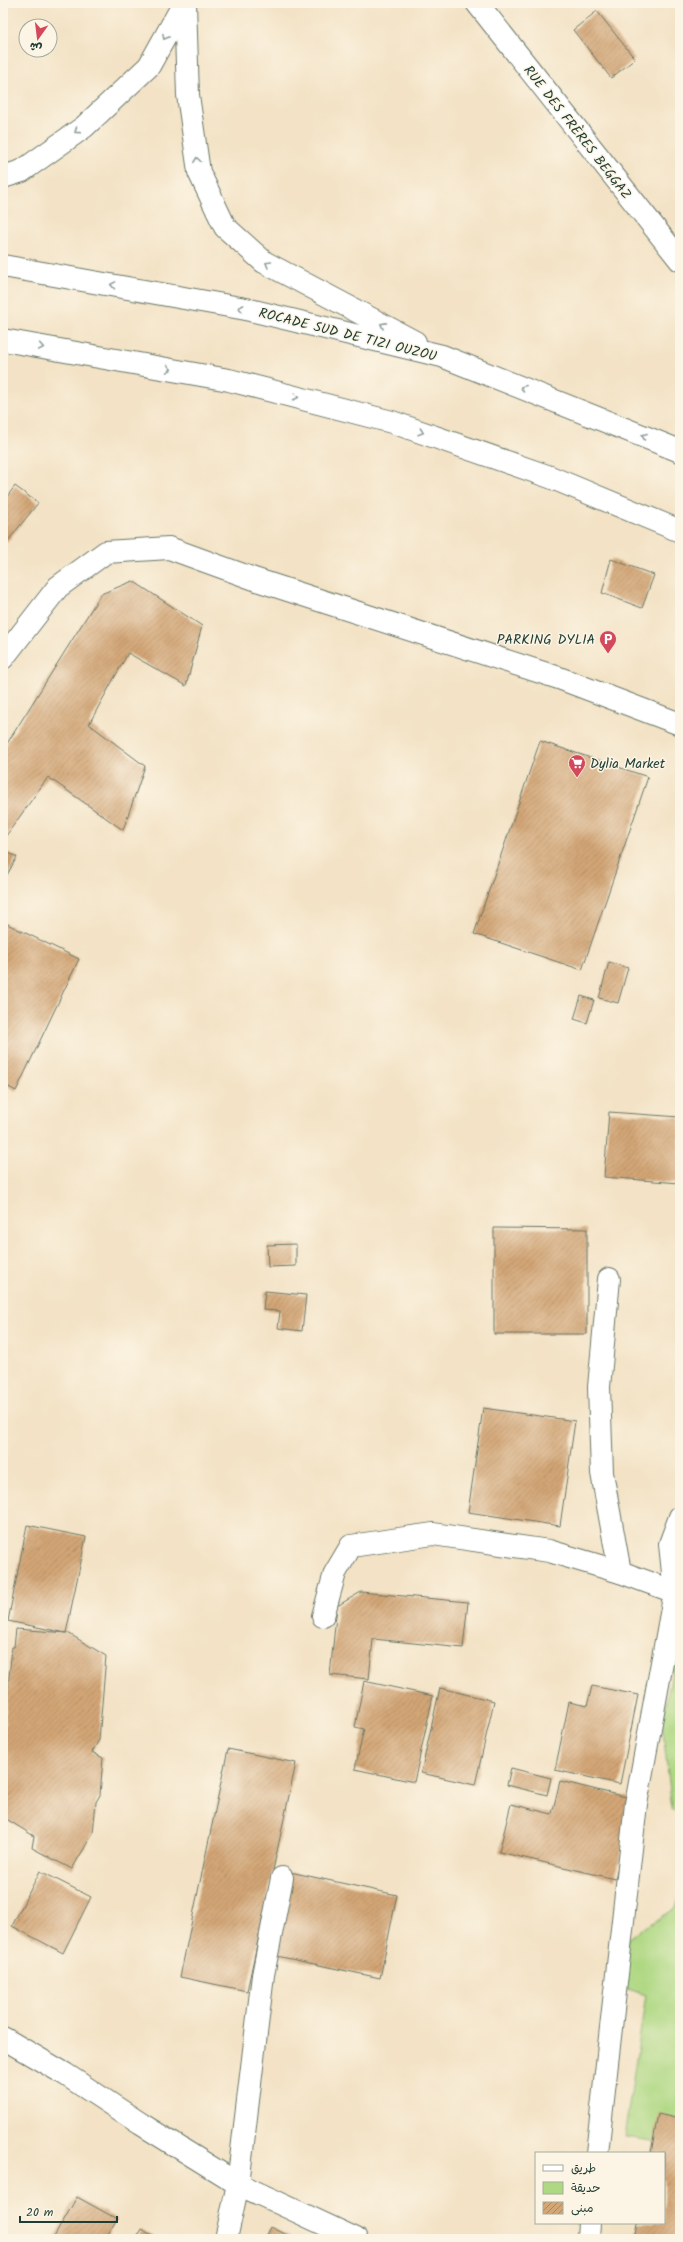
<svg xmlns="http://www.w3.org/2000/svg" width="683" height="2242" font-family="Kalam,'Playpen Sans Arabic',sans-serif">
  <defs>
    <pattern id="building-hatch" width="6" height="6" patternUnits="userSpaceOnUse"><rect width="6" height="6" fill="#d3a676"/><path d="M-1 1l2-2M0 6l6-6M5 7l2-2" fill="none" stroke="#ab8862"/></pattern>
  </defs>
  <rect width="100%" height="100%" fill="#fcf5e5"/>
  <filter id="ink" filterUnits="userSpaceOnUse"><feTurbulence type="fractalNoise" baseFrequency=".025" numOctaves="2"/><feDisplacementMap in="SourceGraphic" scale="8" xChannelSelector="R" yChannelSelector="G"/><feConvolveMatrix kernelMatrix="1 2 1 2 8 2 1 2 1" color-interpolation-filters="sRGB"/></filter>
  <filter id="wash" filterUnits="userSpaceOnUse"><feTurbulence type="fractalNoise" baseFrequency=".012" numOctaves="4" result="noise"/><feDisplacementMap in="SourceGraphic" scale="16" xChannelSelector="R" yChannelSelector="G"/><feGaussianBlur stdDeviation="0.9" result="paint"/><feColorMatrix in="noise" values="0 0 0 0 0 0 0 0 0 0 0 0 0 0 0 0 0 1.4 0 .05"/><feComposite in="paint" operator="in"/></filter>
  <g filter="url(#wash)">
    <rect width="100%" height="100%" fill="#f3e2c5"/>
    <g fill="#afd883" stroke="#678a5c">
      <path d="M680,1633V1815L672,1809L662,1722Z"/>
      <path d="M680,1894V2145L624,2137L646,1995L619,1986L628,1938L676,1908Z"/>
    </g>
    <g id="blocks">
      <g fill="url(#building-hatch)">
        <path d="M597,11L635,59L611,78L573,30Z"/>
        <path d="M15,486L38,503L3,547V502Z"/>
        <path d="M611,559L654,575L642,608L602,593Z"/>
        <path d="M133,581L202,626L186,686L128,653L89,724L145,766L123,830L48,777L3,840V750L101,594Z"/>
        <path d="M540,741L648,777L582,970L474,934Z"/>
        <path d="M3,850L17,857L3,882Z"/>
        <path d="M3,922L79,959L16,1091L3,1084Z"/>
        <path d="M609,962L628,968L618,1003L599,998Z"/>
        <path d="M581,996L594,1000L587,1023L574,1019Z"/>
        <path d="M609,1112L680,1117L679,1183L604,1177Z"/>
        <path d="M494,1228L587,1229V1334H494Z"/>
        <path d="M296,1244V1266L268,1267L267,1245Z"/>
        <path d="M265,1291L306,1295L302,1331L278,1328L280,1311L263,1310Z"/>
        <path d="M483,1408L575,1421L560,1526L468,1512Z"/>
        <path d="M27,1525L86,1537L66,1633L8,1621Z"/>
        <path d="M361,1592L468,1602L463,1648L373,1639L369,1679L330,1675L337,1606Z"/>
        <path d="M16,1629L68,1633L106,1656L99,1740L92,1752L103,1758L100,1795L96,1802L93,1833L72,1869L32,1848L34,1836L3,1817V1738L12,1647H14Z"/>
        <path d="M364,1681L433,1696L414,1782L355,1769L364,1729L355,1727Z"/>
        <path d="M592,1686L638,1695L620,1784L555,1770L569,1702L587,1706Z"/>
        <path d="M440,1688L494,1701L475,1785L421,1773Z"/>
        <path d="M228,1749L296,1763L247,1991L180,1977Z"/>
        <path d="M511,1768L551,1778L547,1795L507,1785Z"/>
        <path d="M560,1781L634,1799L615,1879L499,1852L511,1804L552,1814Z"/>
        <path d="M40,1871L91,1897L63,1953L12,1926Z"/>
        <path d="M290,1872L397,1895L380,1978L272,1955Z"/>
        <path d="M658,2114L680,2119V2239H634L637,2223H664V2153H651Z"/>
        <path d="M77,2197L117,2219L105,2239H53Z"/>
        <path d="M271,2227L295,2239H265Z"/>
        <path d="M141,2229L159,2239H135Z"/>
      </g>
    </g>
  </g>
  <g filter="url(#ink)">
    <use href="#blocks" fill-opacity="0" stroke="#697767" stroke-width="1"/>
    <g fill="none" stroke-linecap="round" stroke-linejoin="round">
      <g stroke="#697767" stroke-width="24">
        <g id="minor">
          <path d="M477,3L680,260"/>
          <path d="M3,658L58,587L106,552L169,548L257,580L559,678L680,724"/>
          <path d="M609,1279L599,1387L602,1473L620,1572"/>
          <path d="M323,1616L335,1573L351,1546L433,1534L549,1551L620,1572L675,1592"/>
          <path d="M3,2038L65,2074L141,2124L238,2184L356,2239"/>
          <path d="M597,2153L636,1804L675,1592L670,1544L680,1517"/>
          <path d="M226,2239L238,2184L263,1975L282,1878"/>
          <path d="M588,2239L589,2223"/>
        </g>
      </g>
      <g stroke="#697767" stroke-width="24">
        <g id="highway">
          <path d="M185,3L188,95L199,172L225,227L264,262L415,342"/>
          <path d="M3,177L22,171L84,127L149,66L184,3"/>
          <path d="M3,266L246,309L442,356L680,451"/>
          <path d="M3,340L229,380L392,422L550,477L680,531"/>
        </g>
      </g>
      <use href="#minor" stroke="#fff" stroke-width="22"/>
      <use href="#highway" stroke="#fff" stroke-width="22"/>
    </g>
    <defs><path id="oneway-chevron" d="M-2-3.5L2.5 0L-2 3.5" fill="none" stroke-width="1.6" stroke-linecap="round" stroke-linejoin="round"/></defs>
    <g stroke="#8f9e9a">
      <use href="#oneway-chevron" transform="translate(165 37) rotate(119)"/>
      <use href="#oneway-chevron" transform="translate(77 131) rotate(144)"/>
      <use href="#oneway-chevron" transform="translate(197 160) rotate(-98)"/>
      <use href="#oneway-chevron" transform="translate(268 264) rotate(-150)"/>
      <use href="#oneway-chevron" transform="translate(113 285) rotate(-170)"/>
      <use href="#oneway-chevron" transform="translate(241 308) rotate(-169)"/>
      <use href="#oneway-chevron" transform="translate(383 325) rotate(-152)"/>
      <use href="#oneway-chevron" transform="translate(41 347) rotate(10)"/>
      <use href="#oneway-chevron" transform="translate(169 369) rotate(10)"/>
      <use href="#oneway-chevron" transform="translate(523 388) rotate(-158)"/>
      <use href="#oneway-chevron" transform="translate(296 397) rotate(14)"/>
      <use href="#oneway-chevron" transform="translate(421 432) rotate(19)"/>
      <use href="#oneway-chevron" transform="translate(644 436) rotate(-158)"/>
    </g>
  </g>
  <defs>
    <g id="parking-pin" transform="scale(0.9)"><path d="M0 17L-7.5 6A9.5 9.5 0 1 1 7.5 6Z" fill="#d1495b" stroke="#fcf5e5"/><path d="M-3.5-5.5H1a3.5 3.5 0 0 1 0 7H-1V5.5H-3.5ZM-1-3.4V-.6H.8a1.4 1.4 0 0 0 0-2.8Z" fill="#fff"/></g>
    <g id="supermarket-pin" transform="scale(0.9)"><path d="M0 17L-7.5 6A9.5 9.5 0 1 1 7.5 6Z" fill="#d1495b" stroke="#fcf5e5"/><path d="M-6-5.5h2.5l.6 2H6L4.5 2H-2.5L-4.4-4H-6ZM-1.5 3.2a1.3 1.3 0 1 0 .1 0ZM3 3.2a1.3 1.3 0 1 0 .1 0Z" fill="#fff"/></g>
  </defs>
  <g fill-rule="evenodd">
    <use href="#parking-pin" x="608" y="639"/>
    <use href="#supermarket-pin" x="577" y="763"/>
  </g>
  <g text-anchor="middle" stroke-width="3" stroke-linejoin="round" paint-order="stroke">
    <g font-size="14" fill="#1f3d34" stroke="#fcf5e5">
      <text transform="translate(578 132) rotate(52)" y="5">RUE DES FRÈRES BEGGAZ</text>
      <text transform="translate(348 334) rotate(14)" y="5">ROCADE SUD DE TIZI OUZOU</text>
    </g>
    <g font-size="14" fill="#1f3d34" stroke="#fcf5e5" text-anchor="end">
      <text x="595" y="644">PARKING DYLIA</text>
      <text x="590" y="768" text-anchor="start">Dylia Market</text>
    </g>
  </g>
  <rect width="683" height="2242" fill="none" stroke="#fcf5e5" stroke-width="16"/>
  <rect x="535" y="2152" width="130" height="72" fill="#fcf5e5" stroke="#a4ab9e"/>
  <rect x="543" y="2165" width="20" height="6" fill="#ffffff" stroke="#a4ab9e"/>
  <text x="571" y="2172" font-size="12" fill="#1f3d34">طريق</text>
  <rect x="543" y="2182" width="20" height="12" fill="#afd883" stroke="#a4ab9e"/>
  <text x="571" y="2192" font-size="12" fill="#1f3d34">حديقة</text>
  <rect x="543" y="2202" width="20" height="12" fill="url(#building-hatch)" stroke="#a4ab9e"/>
  <text x="571" y="2212" font-size="12" fill="#1f3d34">مبنى</text>
  <g transform="translate(38 38) rotate(194)"><circle r="19" fill="#fcf5e5" stroke="#a4ab9e"/>
  <path d="M0-3L7 15L0 10L-7 15Z" fill="#d1495b"/>
  <text y="-6" font-size="11" font-weight="bold" text-anchor="middle" fill="#1f3d34">ش</text>
  </g>
  <path d="M20 2216v6h97v-6" fill="none" stroke="#1f3d34" stroke-width="2"/>
  <text x="26" y="2216" font-size="12" fill="#1f3d34" stroke="#fcf5e5" stroke-width="3" paint-order="stroke">20 m</text>
</svg>
